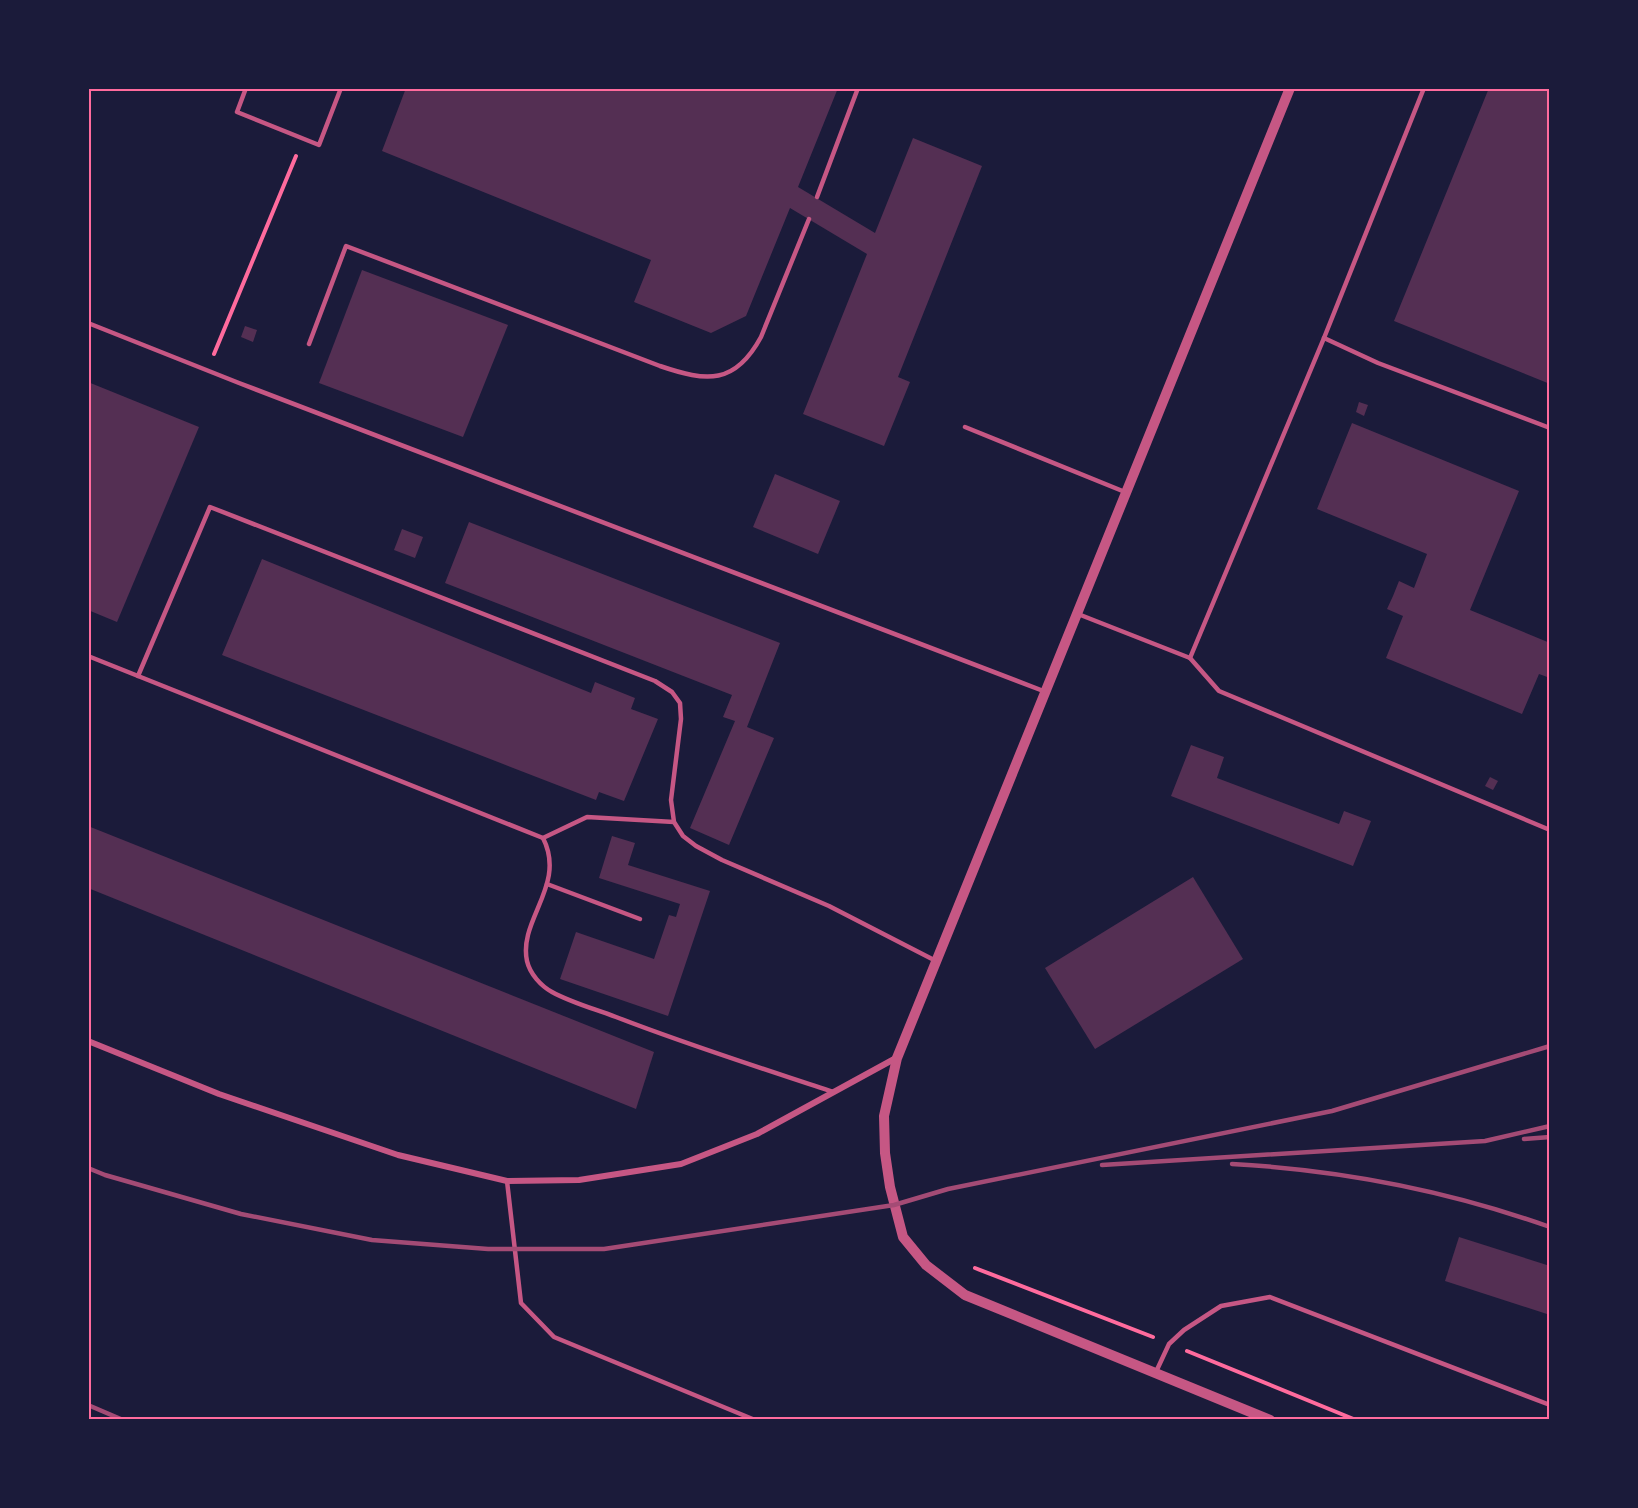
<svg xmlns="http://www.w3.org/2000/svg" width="1638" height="1508" font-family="Montserrat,sans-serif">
  <rect width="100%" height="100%" fill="#1b1b3a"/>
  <g fill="#542f53">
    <path d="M406,88H838L798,187L875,233L913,138L982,166L898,377L910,382L884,446L803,414L867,254L790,208L746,316L711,333L634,302L651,260L382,151Z"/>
    <path d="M1489,88H1550V384L1394,321Z"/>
    <path d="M362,270L508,325L463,437L319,383Z"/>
    <path d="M245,326L257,330L253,342L241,337Z"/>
    <path d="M88,382L199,427L117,622L88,610Z"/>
    <path d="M1359,402L1368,405L1364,416L1356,412Z"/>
    <path d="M1352,423L1519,491L1470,610L1550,643V678L1539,674L1522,714L1386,658L1403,616L1387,609L1393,596L1399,581L1414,588L1427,554L1317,509Z"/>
    <path d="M775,474L840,501L818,554L753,527Z"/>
    <path d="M469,522L780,643L747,727L774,738L729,845L690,828L735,721L723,717L732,695L445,583Z"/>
    <path d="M402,529L423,537L415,558L394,550Z"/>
    <path d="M262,559L591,693L595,682L635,698L631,709L658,719L624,801L599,792L596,800L222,655Z"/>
    <path d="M1191,745L1224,757L1217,778L1339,824L1344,811L1371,821L1353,866L1171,796Z"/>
    <path d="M1490,777L1498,781L1493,790L1485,786Z"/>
    <path d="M88,826L654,1052L636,1109L88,888Z"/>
    <path d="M612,836L635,843L628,865L710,891L668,1016L560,979L576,932L654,959L669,915L676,917L680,904L599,878Z"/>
    <path d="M1193,877L1243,959L1095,1049L1045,968Z"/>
    <path d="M1459,1237L1550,1266V1315L1445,1281Z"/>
  </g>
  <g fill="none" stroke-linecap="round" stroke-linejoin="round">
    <g stroke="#ff6b9d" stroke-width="4">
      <path d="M214,354L296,156"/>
      <path d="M975,1268L1153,1337"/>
      <path d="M1187,1351L1356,1420"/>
    </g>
    <g stroke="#c65784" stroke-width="4.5">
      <path d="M246,88L237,112L319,145L341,88"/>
      <path d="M817,197L858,88"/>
      <path d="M88,323L239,383L1046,692"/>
      <path d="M1324,338L1378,363L1550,428"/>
      <path d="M309,344L346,246L660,366C707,382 735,385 761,337L809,219"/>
      <path d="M965,427L1125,492"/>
      <path d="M1078,614L1190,658L1219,691L1550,830"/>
      <path d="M88,656L543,838C567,885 518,920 527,961C530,974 541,986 552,992C572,1003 595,1009 616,1017C688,1045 761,1068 833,1092"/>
      <path d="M1190,658L1324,338L1424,88"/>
      <path d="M138,676L210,507L655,681L672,692L680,703L681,719L671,800L674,822L683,836L696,846L722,860L829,906L936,961"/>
      <path d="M543,838L587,817L674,822"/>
      <path d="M547,884L640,919"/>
      <path d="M507,1181L521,1303L554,1337L755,1420"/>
      <path d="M1155,1374L1169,1344L1184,1330L1221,1306L1270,1297L1550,1405"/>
    </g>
    <path stroke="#c65784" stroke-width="6" d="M88,1041L219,1094L398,1155L507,1181L579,1180L681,1164L757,1134L896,1058"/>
    <path stroke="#c65784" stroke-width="10" d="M1270,1420L965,1295L926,1265L903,1237L890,1187L885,1153L884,1116L897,1058L1290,88"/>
    <g stroke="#a44b75" stroke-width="4.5">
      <path d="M1524,1139L1550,1137"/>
      <path d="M1232,1164C1341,1170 1446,1190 1550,1227"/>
      <path d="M1102,1165L1485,1141L1550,1126"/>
      <path d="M88,1168L105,1175L241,1214L372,1240L488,1249H604L894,1205L948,1189L1332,1111L1550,1046"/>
      <path d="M88,1405L123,1420"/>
    </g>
  </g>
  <rect width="1638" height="1508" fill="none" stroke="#1b1b3a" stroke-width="180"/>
  <rect x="90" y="90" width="1458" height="1328" fill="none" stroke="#ff6b9d" stroke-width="2"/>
</svg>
